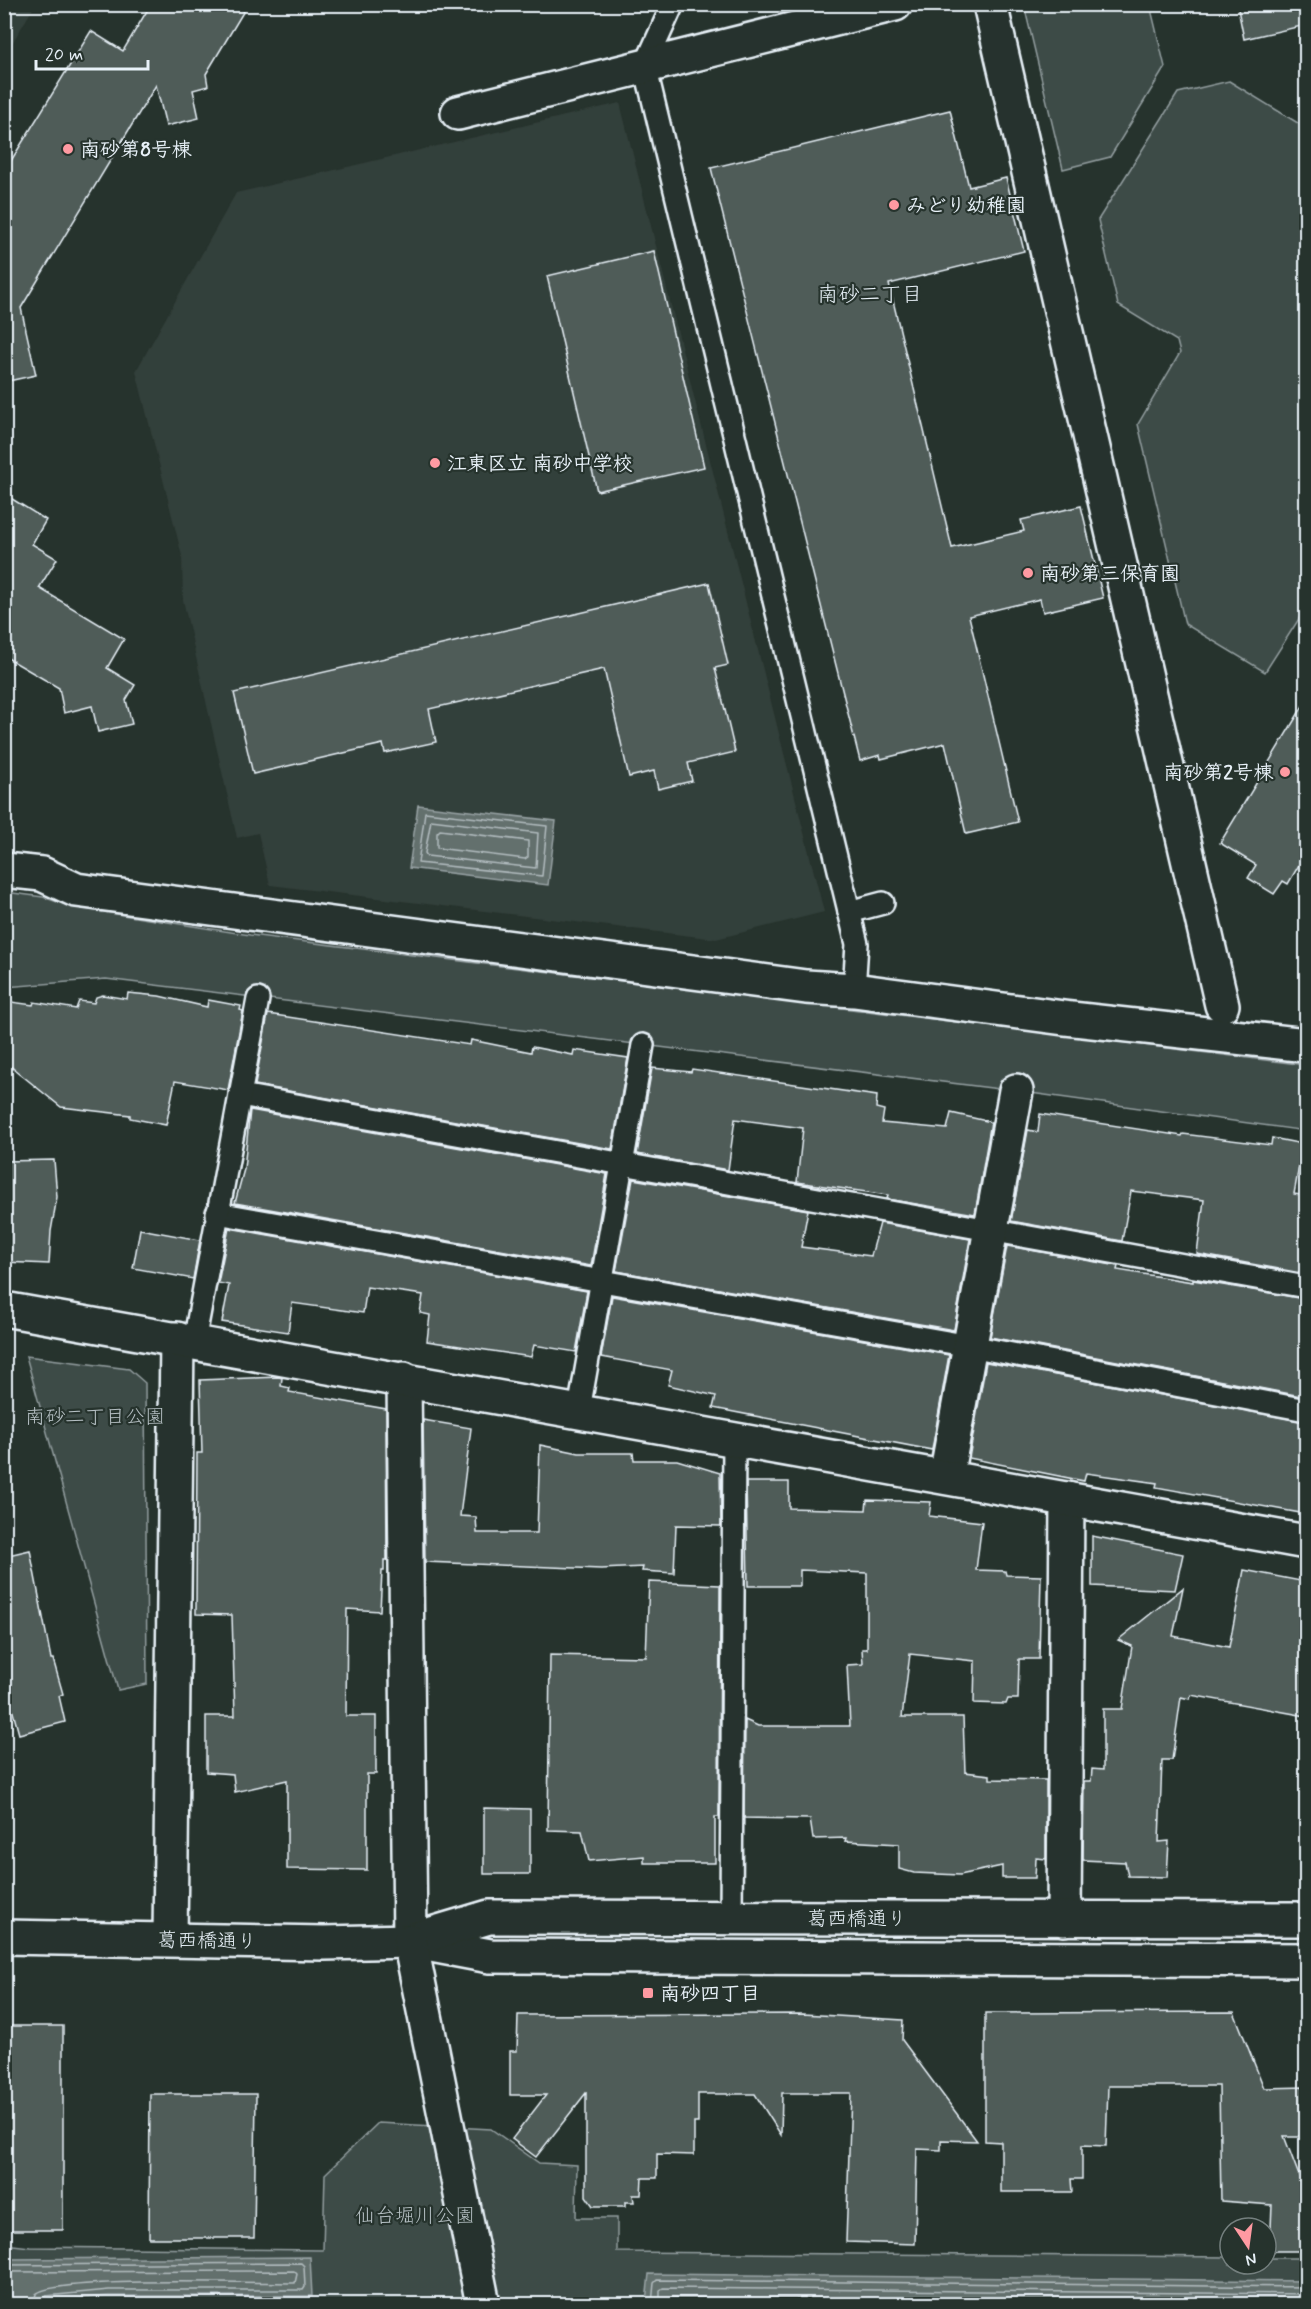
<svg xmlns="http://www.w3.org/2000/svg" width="1311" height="2309" font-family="Mynerve,'Klee One',sans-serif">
  <rect width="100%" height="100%" fill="#26332d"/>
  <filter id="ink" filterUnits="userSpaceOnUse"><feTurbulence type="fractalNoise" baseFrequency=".0167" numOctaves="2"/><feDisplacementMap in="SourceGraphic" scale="12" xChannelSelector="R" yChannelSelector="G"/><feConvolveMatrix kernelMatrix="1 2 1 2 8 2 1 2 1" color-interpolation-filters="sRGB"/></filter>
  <g filter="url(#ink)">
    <g fill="#333f3a">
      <path d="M5,4L35,5L5,55L4,5Z"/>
      <path d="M620,103L824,912L716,939L270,885L258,833L237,838L183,600L182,556L136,371L236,193Z"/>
    </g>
    <g fill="#3e4b47" stroke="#939ea0" stroke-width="1.5">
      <path d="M1024,5H1150L1165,67L1110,157L1063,169Z"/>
      <path d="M1229,81L1306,128V608L1265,672L1185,624L1138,424L1180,353L1177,341L1118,305L1098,220L1178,93Z"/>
      <path d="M5,892L43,897L72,907L250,935L1306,1065V1131L1016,1091L106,979L5,987Z"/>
      <path d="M26,1356L129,1369L145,1383L147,1684L118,1690Z"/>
      <path d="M378,2123L491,2129L539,2163L577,2165L576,2218H617V2252L1230,2257V2264H1266V2258H1306V2304H5V2244L30,2247L323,2250L325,2174Z"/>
    </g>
    <g fill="#636f6d" stroke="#98a3a5" stroke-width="1.5">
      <path d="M418,805L556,821L548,885L409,868Z"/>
      <path d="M310,2257L312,2296H109L5,2304V2259Z"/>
      <path d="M649,2274L1306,2281V2304L646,2302Z"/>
    </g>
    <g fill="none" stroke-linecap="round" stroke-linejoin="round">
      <g stroke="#b3bdc0" stroke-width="1.5">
        <path d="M425,812L547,826L542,876L418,863Z"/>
        <path d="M431,820L538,833L536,868L427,856L425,853Z"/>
        <path d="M440,830L528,841V857L525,859L437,848V833Z"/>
        <path d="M4,2265L301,2263L304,2266L305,2287L303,2290H109L46,2296L41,2299V2304"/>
        <path d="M4,2272L294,2271L297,2274L295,2283C257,2283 54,2276 36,2294L33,2304"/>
        <path d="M652,2304L654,2283L657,2280L1306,2287"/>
        <path d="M660,2304V2290L663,2288L1306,2294"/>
        <path d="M669,2304L672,2297L1306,2304"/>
      </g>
    </g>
    <g fill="#505c59" stroke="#e8f1f8" stroke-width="1.5">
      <path d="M151,4H248L206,74L208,86L193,90L199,118L166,126L156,85L21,308L36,375L4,382V172L91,31L123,51Z"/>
      <path d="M1237,4H1306V25L1244,39Z"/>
      <path d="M950,110L969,187L1006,178L1024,251L889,284L952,548L1024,531L1021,520L1081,506L1103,598L1043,612L1040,599L969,616L1018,822L966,834L945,743L881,759L880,755L860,761L711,168Z"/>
      <path d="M654,251L704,467L597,491L547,276Z"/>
      <path d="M4,494L46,520L32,544L57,559L39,588L124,639L107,668L135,685L126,700L132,724L98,732L92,706L64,713L59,688L4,656Z"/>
      <path d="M709,583L728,665L715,668L735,752L688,763L692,781L658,789L654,771L629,777L604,669L429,709L436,742L385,753L383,744L253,774L234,693Z"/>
      <path d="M1306,701V853L1288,884L1283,881L1274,894L1248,878L1256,865L1220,843Z"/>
      <path d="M128,993L159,996L207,1007L208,1000L241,1006L240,1010L243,1011L228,1090L175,1081L166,1125L130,1118V1115L61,1107L4,1061V1001L33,1005L34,1002L76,1009L79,1001L94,1003L96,997L103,995L127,999Z"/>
      <path d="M268,1014L470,1045L471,1040L531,1052L532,1047L573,1055L574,1050L628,1058L612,1149L255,1085Z"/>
      <path d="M652,1068L691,1072L692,1069L877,1096L876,1108L884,1110L882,1123L947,1129L951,1113L991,1122L975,1214L887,1199L888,1195L797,1182L803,1128L735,1119L728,1170L637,1154Z"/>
      <path d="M250,1110L607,1174L591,1266L235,1203L244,1169Z"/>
      <path d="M1040,1114L1182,1136L1183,1134L1271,1145L1272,1138L1303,1144L1294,1194L1306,1196V1274L1197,1254L1204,1200L1131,1191L1122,1241L1011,1221L1028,1130L1038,1132Z"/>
      <path d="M54,1160L57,1197L51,1231L49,1264L4,1262V1161Z"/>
      <path d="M633,1179L808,1210L801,1247L871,1256L880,1223L970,1239L954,1330L616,1271Z"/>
      <path d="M229,1228L587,1291L576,1352L534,1345L531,1357L427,1341L430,1315L420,1313L423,1295L367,1287L363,1313L292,1303L288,1332L222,1322L229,1285L218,1283Z"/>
      <path d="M140,1229L200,1240L193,1279L133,1268Z"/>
      <path d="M1007,1246L1118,1266L1117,1270L1193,1282V1280L1306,1299V1397L990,1337Z"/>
      <path d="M612,1296L949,1355L932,1450L713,1408L716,1396L668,1385L672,1370L601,1357Z"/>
      <path d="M986,1362L1306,1422V1514L1156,1487L1157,1483L1086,1473L1084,1481L969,1458Z"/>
      <path d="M279,1377L282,1378L281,1386L290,1388L289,1392L386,1409L387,1560H384V1571H382L380,1611L347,1609L346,1716H376V1774H367V1870L287,1869V1780L235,1792L233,1774L206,1772V1716H235L232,1615L196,1614L197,1453H202L200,1380Z"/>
      <path d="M423,1420L471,1428L460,1516L476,1517L477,1533H537L540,1445L579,1453H633L634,1460H677L720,1473L721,1526L676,1525L674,1573L642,1571L643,1567L601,1569L425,1562Z"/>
      <path d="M746,1482H789V1508L866,1510L867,1500L931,1502L929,1516L982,1522L976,1570L1005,1571L1006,1575L1041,1576L1039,1659H1019L1018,1699H1008L1006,1704L974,1703L975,1661L910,1654L902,1717H963L965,1772L990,1775V1779L1046,1780V1859L1036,1858L1035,1878H1002V1866L960,1875L914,1873L899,1869V1844L845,1841L846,1838L813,1839L810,1819L744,1818L745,1720L758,1726H850L847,1665L863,1664L862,1649H867V1573L800,1570V1586H748Z"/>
      <path d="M1092,1536L1183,1554L1175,1590L1092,1586Z"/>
      <path d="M30,1550L51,1659H53L63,1694L59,1696L65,1722L19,1734L10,1701L4,1702V1556Z"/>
      <path d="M1244,1570L1306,1582V1716L1191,1695L1190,1699L1181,1697L1172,1760H1162L1159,1842L1169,1841L1167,1877L1128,1876L1125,1862L1083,1860L1084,1781H1091L1092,1769L1103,1770V1709H1122L1132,1646L1118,1640L1183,1588L1173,1636L1229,1647Z"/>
      <path d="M649,1582L720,1585L719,1817H715V1863H644V1856L589,1861L582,1831L548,1830L550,1655L646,1657Z"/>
      <path d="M484,1808L530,1809V1874H484Z"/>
      <path d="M1234,2012L1264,2088L1306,2087V2136H1284L1306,2194V2251H1270L1272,2205L1221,2201L1219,2086H1108L1106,2146L1082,2145V2179H1071L1072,2192H1001V2142L985,2141V2013Z"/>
      <path d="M803,2014L903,2020L902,2040L977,2141L941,2140V2150L917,2149L915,2244L846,2242L851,2093H782L781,2135L755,2094H698V2123H694V2155L657,2154V2178H642L641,2195H633L634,2202H625V2206H593L586,2196V2093L536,2157L512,2139L546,2095H510V2051H517L518,2015Z"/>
      <rect x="4" y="2026" width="59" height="204"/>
      <path d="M150,2094H256L254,2238H149Z"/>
    </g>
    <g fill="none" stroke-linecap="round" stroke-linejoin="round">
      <g stroke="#e8f1f8" stroke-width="26">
        <g id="lane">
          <path d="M673,4L645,66L857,944L854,990"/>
          <path d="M849,912L883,903"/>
          <path d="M240,1095L1306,1287"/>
          <path d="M217,1213L970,1346L1306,1410"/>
          <path d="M194,1342L258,999"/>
          <path d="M579,1410L643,1045"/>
          <path d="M731,1918L734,1439"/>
        </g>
      </g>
      <g stroke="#e8f1f8" stroke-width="38">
        <g id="street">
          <path d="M990,4L1222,1005"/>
          <path d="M458,113L895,4"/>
          <path d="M4,870L42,874L76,890L806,987L854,990L1064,1018L1306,1045"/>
          <path d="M404,1379L410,1941"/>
          <path d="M946,1477L1016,1091"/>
          <path d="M1064,1919L1067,1499"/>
          <path d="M170,1939L177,1339"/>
        </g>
      </g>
      <g stroke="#e8f1f8" stroke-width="38">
        <g id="secondary">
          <path d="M4,1309L1306,1542"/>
          <path d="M4,1937L324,1943L410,1941L490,1956L1306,1960"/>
          <path d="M415,1939L489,1917H498L1306,1919"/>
          <path d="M410,1941L483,2304"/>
        </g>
      </g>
      <use href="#lane" stroke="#26332d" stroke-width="21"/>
      <use href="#street" stroke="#26332d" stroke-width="33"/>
      <use href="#secondary" stroke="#26332d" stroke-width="33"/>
    </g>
  </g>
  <g fill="#ff9aa2" stroke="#26332d" stroke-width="2">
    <circle cx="68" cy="149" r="6"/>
    <circle cx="894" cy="205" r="6"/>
    <circle cx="435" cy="463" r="6"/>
    <circle cx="1028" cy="573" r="6"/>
    <circle cx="1285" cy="772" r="6"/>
    <rect x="642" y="1987" width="12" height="12" rx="3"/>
  </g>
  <g text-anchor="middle" stroke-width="4.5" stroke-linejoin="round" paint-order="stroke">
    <g font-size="20" font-weight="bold" fill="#e8f1f8" stroke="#26332d" text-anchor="start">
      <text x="80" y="156">南砂第8号棟</text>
      <text x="906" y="212">みどり幼稚園</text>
      <text x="447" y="470">江東区立 南砂中学校</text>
      <text x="1040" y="580">南砂第三保育園</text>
      <text x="1273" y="779" text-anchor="end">南砂第2号棟</text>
      <text x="660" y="2000">南砂四丁目</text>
    </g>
    <g font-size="20" fill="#b5bfc3" stroke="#26332d">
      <text x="95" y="1423">南砂二丁目公園</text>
      <text x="415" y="2222">仙台堀川公園</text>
    </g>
    <g font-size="20" fill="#e8f1f8" stroke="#26332d">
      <text x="857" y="1925">葛西橋通り</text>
      <text transform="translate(207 1940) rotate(1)" y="7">葛西橋通り</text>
    </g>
    <g font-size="21" fill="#e8f1f8" stroke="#26332d">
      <text x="870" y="301">南砂二丁目</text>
    </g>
  </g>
  <rect width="1311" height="2309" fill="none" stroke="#26332d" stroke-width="24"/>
  <rect x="12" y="12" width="1287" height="2285" fill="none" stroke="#e8f1f8" stroke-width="2" filter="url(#ink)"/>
  <g transform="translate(1248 2246) rotate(167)"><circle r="28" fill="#26332d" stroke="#747f7e" stroke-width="1.5"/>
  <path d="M0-4.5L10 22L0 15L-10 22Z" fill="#ff9aa2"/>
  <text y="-9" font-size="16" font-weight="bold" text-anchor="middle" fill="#e8f1f8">N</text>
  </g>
  <path d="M36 60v9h112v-9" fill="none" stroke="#e8f1f8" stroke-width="3"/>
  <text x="45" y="60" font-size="18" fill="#e8f1f8" stroke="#26332d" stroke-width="4.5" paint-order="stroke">20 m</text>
</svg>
